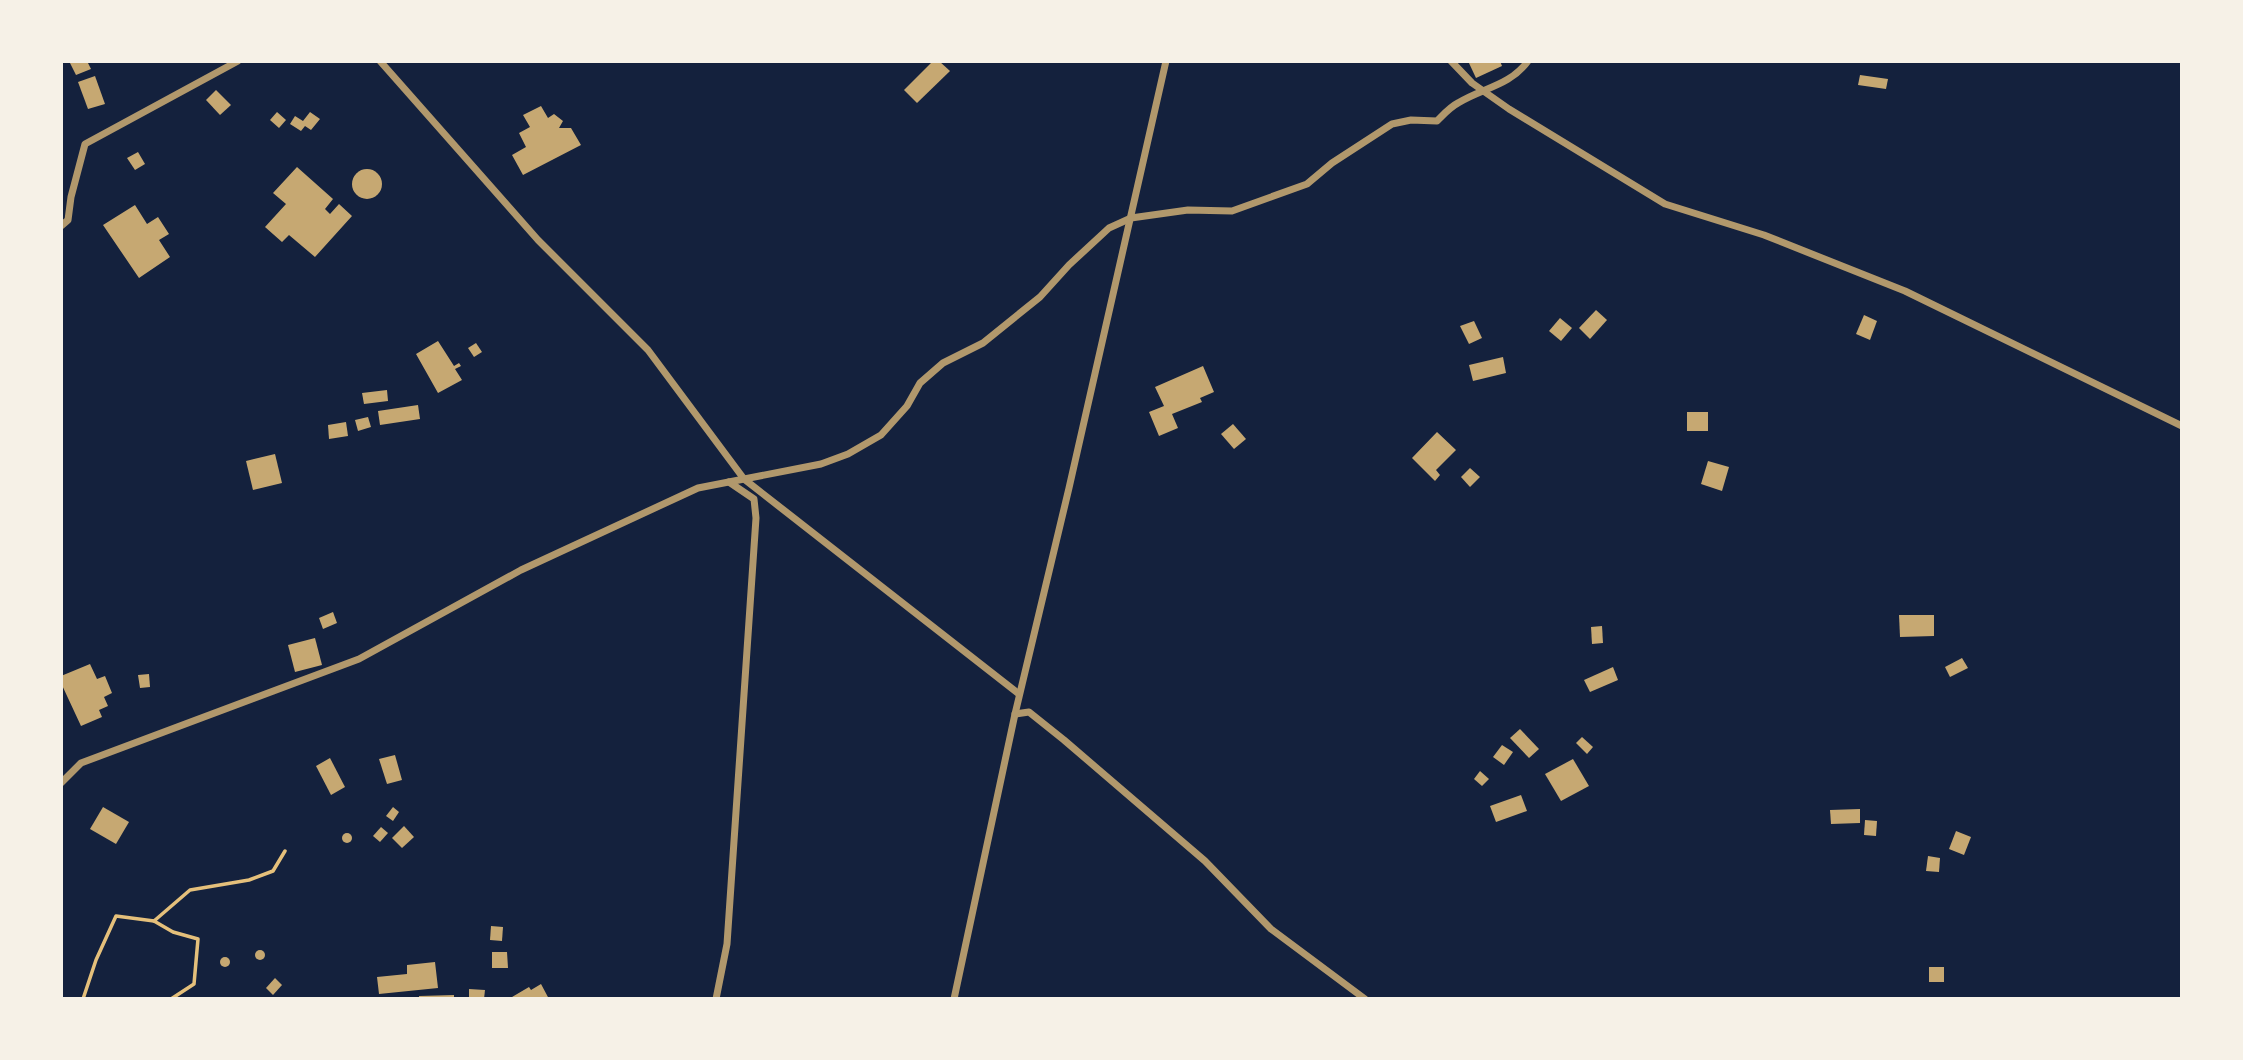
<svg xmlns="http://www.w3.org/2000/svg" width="2243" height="1060" font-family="Poppins,sans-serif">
  <rect width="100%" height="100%" fill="#14213d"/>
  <g fill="#c6a872">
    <path d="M69,61H87L91,69L76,75Z"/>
    <path d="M933,61H939L950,71L917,103L904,90Z"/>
    <path d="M1468,61H1500L1502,66L1476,78Z"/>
    <path d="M1860,75L1888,79L1886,89L1858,85Z"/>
    <path d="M95,76L105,104L88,109L78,82Z"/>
    <path d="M216,90L231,105L220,115L206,100Z"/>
    <path d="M541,106L548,118L554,114L563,121L559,128H571L581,145L523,175L512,155L526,147L519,133L530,127L523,115Z"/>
    <path d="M277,112L286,120L279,128L270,120Z"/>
    <path d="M310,112L320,119L311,130L305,126L301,131L290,124L295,116L303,121Z"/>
    <path d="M138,152L145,164L135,170L127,158Z"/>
    <path d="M297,167L333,199L325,209L330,214L339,204L352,216L315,257L289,235L282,242L265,227L286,204L273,193Z"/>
    <circle cx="367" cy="184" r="15"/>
    <path d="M135,205L147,224L158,217L169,234L159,240L170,257L139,278L103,225Z"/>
    <path d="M1596,310L1607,320L1590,339L1579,328Z"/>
    <path d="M1864,315L1877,321L1870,340L1856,334Z"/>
    <path d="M1560,318L1572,328L1561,341L1549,331Z"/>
    <path d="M1474,321L1482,338L1469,344L1460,326Z"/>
    <path d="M438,341L454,366L459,363L461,366L455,369L462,380L438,393L416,354Z"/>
    <path d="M476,343L482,352L474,357L468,348Z"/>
    <path d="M1503,357L1506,373L1473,381L1469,365Z"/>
    <path d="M1203,366L1214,392L1200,398L1202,402L1172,414L1178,428L1159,436L1149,412L1164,406L1155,387Z"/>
    <path d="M387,390L388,401L364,404L362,393Z"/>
    <path d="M418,405L420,419L380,425L378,411Z"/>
    <rect x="1687" y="412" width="21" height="19"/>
    <path d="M368,417L371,427L358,431L355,420Z"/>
    <path d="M346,422L348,436L329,439L328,425Z"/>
    <path d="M1233,424L1246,439L1234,449L1221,434Z"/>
    <path d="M1437,432L1456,450L1436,470L1440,475L1435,481L1412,458Z"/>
    <path d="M275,454L282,483L253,490L246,461Z"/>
    <path d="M1708,461L1729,467L1722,491L1701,484Z"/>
    <path d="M1470,468L1480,477L1470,487L1461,477Z"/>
    <path d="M333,612L337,623L323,629L319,618Z"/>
    <path d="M1899,615H1934V636L1900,637Z"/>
    <path d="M1602,626L1603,643L1592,644L1591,627Z"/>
    <path d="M315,638L322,665L295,672L288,645Z"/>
    <path d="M1962,658L1968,668L1950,677L1945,667Z"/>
    <path d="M90,664L97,679L105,676L112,693L104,697L108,706L99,710L102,717L81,726L61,683V676Z"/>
    <path d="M1613,667L1618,680L1590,692L1584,680Z"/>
    <path d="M149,674L150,687L140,688L138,675Z"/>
    <path d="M1520,729L1539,749L1529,758L1510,738Z"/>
    <path d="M1582,737L1593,747L1587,754L1576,743Z"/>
    <path d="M1502,745L1513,752L1504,765L1493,757Z"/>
    <path d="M395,755L402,780L387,784L379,759Z"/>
    <path d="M330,758L345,787L331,795L316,766Z"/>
    <path d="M1573,759L1589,786L1561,801L1545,774Z"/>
    <path d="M1480,771L1489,779L1482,786L1474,779Z"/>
    <path d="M1521,795L1527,811L1496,822L1490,806Z"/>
    <path d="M103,807L129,822L116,844L90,829Z"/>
    <path d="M393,807L399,812L393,821L386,816Z"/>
    <path d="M1860,809V823L1831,824L1830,810Z"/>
    <path d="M1865,820L1877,821L1876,836L1864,835Z"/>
    <path d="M404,826L414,837L402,848L392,838Z"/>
    <path d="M381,827L388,833L380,842L373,836Z"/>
    <path d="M1956,831L1971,837L1964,855L1949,849Z"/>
    <circle cx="347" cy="838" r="5"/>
    <path d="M1928,856L1940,858L1939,872L1926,871Z"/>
    <path d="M491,926L503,927L502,941L490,940Z"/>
    <circle cx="260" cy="955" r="5"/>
    <path d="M492,952H507L508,968H492Z"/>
    <circle cx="225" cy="962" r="5"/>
    <path d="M435,962L438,988L379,994L377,977L407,974V965Z"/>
    <rect x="1929" y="967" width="15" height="15"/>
    <path d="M275,978L282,985L273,995L266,988Z"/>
    <path d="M541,984L549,999H513L512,997L529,987L531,990Z"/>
    <path d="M469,989L485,990L484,999H469Z"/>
    <path d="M454,995V999H419V996Z"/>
  </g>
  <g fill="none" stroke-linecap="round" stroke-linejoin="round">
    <g stroke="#e5c07b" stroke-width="3.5">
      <path d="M83,999L96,960L116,916L154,921"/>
      <path d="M171,999L194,984L198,939L173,932L154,921L190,890L249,880L273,871L285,851"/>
    </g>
    <g stroke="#b1986c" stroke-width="7">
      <path d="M380,61L538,240L648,350L744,479L1019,694"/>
      <path d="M1451,61L1472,83L1509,109L1665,204L1764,235L1905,291L2182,426"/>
      <path d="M61,226L68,220L71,197L85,144L238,61"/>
      <path d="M1015,714L1029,712L1064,740L1205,861L1271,929L1365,999"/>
      <path d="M61,783L81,763L359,659L521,570L698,488L821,464L848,454L881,435L907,406L920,383L943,363L983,343L1040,297L1069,265L1109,228L1131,218L1188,210L1232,211L1307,184L1332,163L1392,124L1411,120L1437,121C1443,115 1450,107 1458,103C1482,88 1510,86 1528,61"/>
      <path d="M716,999L727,944L756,518L754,499L729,482"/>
      <path d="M954,999L1015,714L1069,488L1166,61"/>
    </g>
  </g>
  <rect width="2243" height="1060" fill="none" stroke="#f6f1e7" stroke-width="126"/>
</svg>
